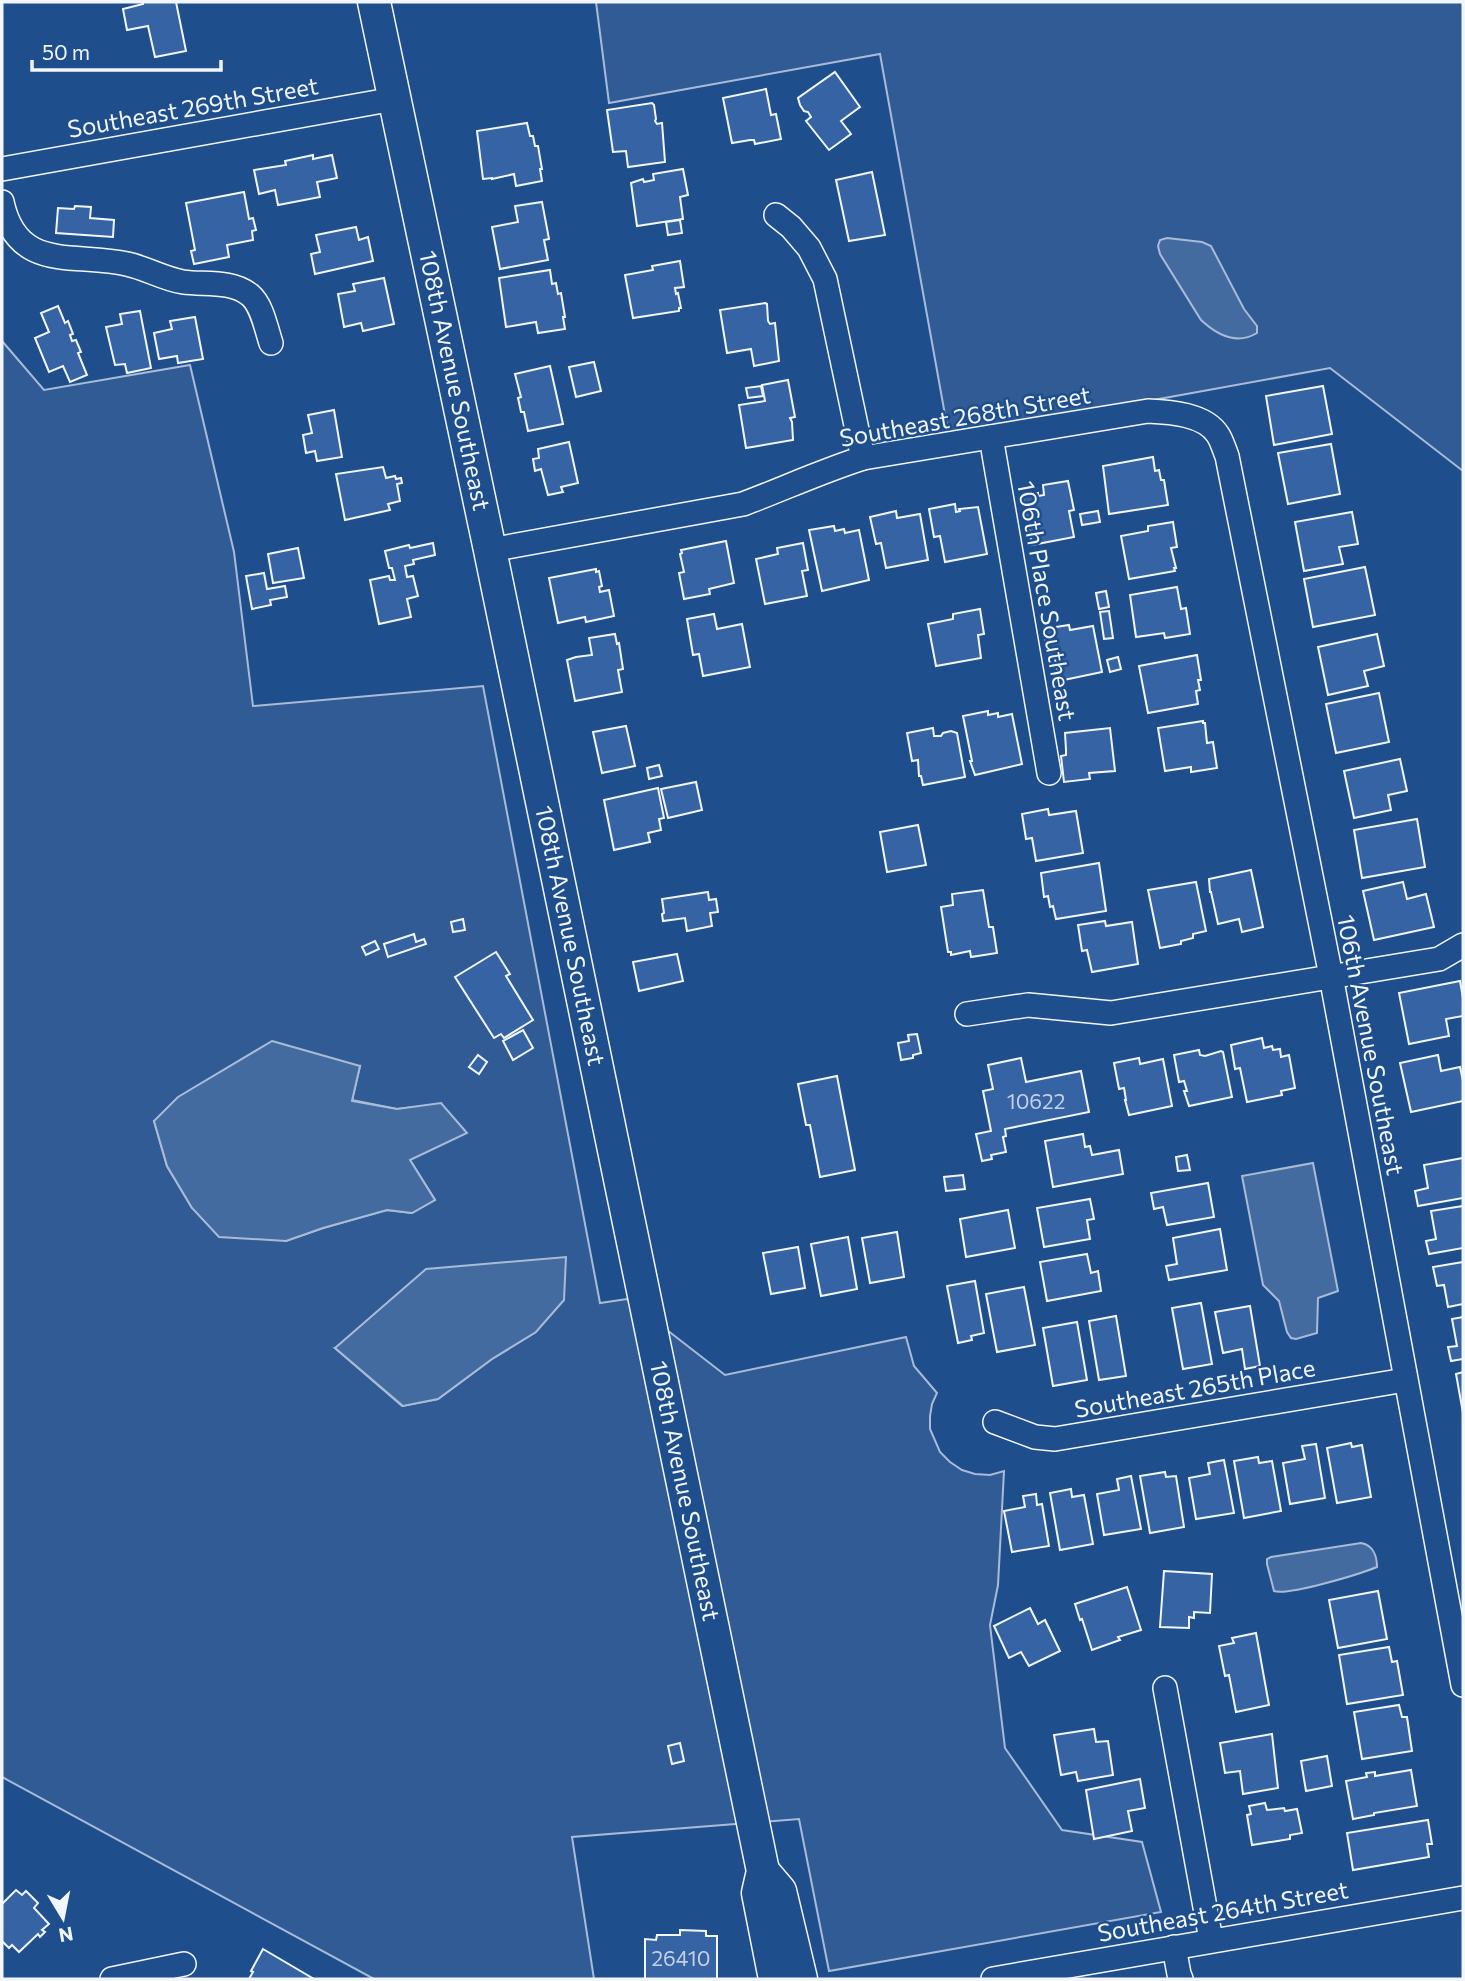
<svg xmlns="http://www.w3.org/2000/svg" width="1465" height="1981" font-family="Commissioner,sans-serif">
  <rect width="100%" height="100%" fill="#1f4e8c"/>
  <g fill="#305b95" stroke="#a8bbd7" stroke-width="2" fill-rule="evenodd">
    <path d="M596,2H1463V471L1330,368L949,437L880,54L609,103Z"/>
    <path d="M2,341L44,390L190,365L234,552L253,706L483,686L600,1303L627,1299L725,1375L906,1337L914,1366L937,1393L932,1404L930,1416V1429L940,1452L950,1462L962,1470L975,1474L990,1475L1004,1471L998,1585L990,1625L1005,1748L1062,1830L1142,1842L1161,1912L829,1971L799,1819L572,1837L594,1979H374L2,1777ZM360,1066L352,1100L397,1109L441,1104L410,1160L435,1200L412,1213L387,1210L323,1228L286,1241L192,1208L167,1166L154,1121ZM536,1332L492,1359L438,1399L402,1406L335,1348Z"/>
  </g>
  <g fill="#446ba0" stroke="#a8bbd7" stroke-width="2">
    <path d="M1167,238L1202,242L1211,246L1244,309L1257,326V333C1237,345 1217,335 1201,320L1160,254L1158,246L1160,240Z"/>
    <path d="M272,1041L360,1066L352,1101L397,1109L441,1103L467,1133L410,1160L435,1200L412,1213L387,1210L323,1228L286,1241L219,1237L192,1208L167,1166L154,1121L178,1097Z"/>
    <path d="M1313,1163L1338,1291L1318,1298L1317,1333L1296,1339L1291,1338L1287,1332L1279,1301L1263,1285L1242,1176Z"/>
    <path d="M566,1257L564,1300L536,1332L492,1359L438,1399L403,1406L335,1348L426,1269Z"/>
    <path d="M1361,1543C1373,1545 1377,1556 1377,1567C1360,1574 1288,1596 1274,1591L1267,1564V1559L1271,1557Z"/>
  </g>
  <g fill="#3563a3" stroke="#f2f6ff" stroke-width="2">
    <path d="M143,2H176L186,51L155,57L148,26L127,30L123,9L143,4Z"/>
    <path d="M835,72L860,107L841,121L851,134L829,150L806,121L811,117L808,112L804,111L800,105L798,98Z"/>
    <path d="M766,89L771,115L776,114L781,139L755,144L754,140H750L732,143L723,98Z"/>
    <path d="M652,103L654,105L656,119L655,121L657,124L662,123L665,162L628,167L626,151L613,152L607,110Z"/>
    <path d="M527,123L530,136H533L535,146H538L542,169H540L542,181L516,186L514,174L492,179V178L483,179L477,131Z"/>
    <path d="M313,155V159L332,155L337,178L317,182L320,197L278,205L275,190L259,194L254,170L286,165L285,161Z"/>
    <path d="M683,169L688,195L680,197L683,219L637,226L631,183L643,179L644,182L654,180L653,174Z"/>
    <path d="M872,172L885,235L849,241L836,180Z"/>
    <path d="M244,192L249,219L253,218L256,230L252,231L253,240L227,245L229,257L194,264L191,251L195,250L186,203Z"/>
    <path d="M542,202L549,239L544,240L548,260L500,269L492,227L518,222L515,206Z"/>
    <path d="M75,206L91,207L90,218L114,220L113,237L56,233L58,208L74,209Z"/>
    <path d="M680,220L682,233L668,235L666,222Z"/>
    <path d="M356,227L359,240L368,237L373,261L315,274L311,254L320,252L316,235Z"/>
    <path d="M680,261L684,287L675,288L676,294L678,293L681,308H679V311L633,318L625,275L653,270L652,266Z"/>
    <path d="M550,270L552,284L556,283L558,294L561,293L565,317H563L565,329L538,333L536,322L506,327L499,278Z"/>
    <path d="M384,278L394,324L363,331L361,323L344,327L338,294L355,291L353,284Z"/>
    <path d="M765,303L767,304L768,321L770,324L775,323L779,361L754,366L751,349L727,353L720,310Z"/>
    <path d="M58,306L65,323L68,321L73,334L70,335L72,341L76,340L81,352L78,353L87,375L70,382L63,366L49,372L35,338L49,332L41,313Z"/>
    <path d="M140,311L151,368L127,373L125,364L115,365L106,327L122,324L120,314Z"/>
    <path d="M195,317L203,359L178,363L177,356L159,359L154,333L172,329L170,321Z"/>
    <path d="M594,362L601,391L576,397L569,367Z"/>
    <path d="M550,366L563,424L528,431L524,412H521L518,398L521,397L515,374Z"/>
    <path d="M788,380L795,417L790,418L792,422L793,440L746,448L739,405L765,401L762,385Z"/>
    <path d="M761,386L763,396L748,398L746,388Z"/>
    <path d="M1323,386L1332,434L1274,445L1266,396Z"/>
    <path d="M334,410L342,457L317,461L315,451L306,453L303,435L312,433L308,415Z"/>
    <path d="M569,442L578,483L561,487L563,492L548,495L541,469L535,471L533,459L539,458L538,449Z"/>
    <path d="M1331,444L1340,494L1288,504L1278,453Z"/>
    <path d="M1153,457L1155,471L1159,470L1161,480H1164L1168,505L1109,514L1103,466Z"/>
    <path d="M383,467L386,478L395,476L396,479L401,478L402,483L397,484L400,501L388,504L390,510L345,520L336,474Z"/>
    <path d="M1068,481L1074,510L1069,511L1074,537L1032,545L1023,499L1024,496L1038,493V496L1044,495L1043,485Z"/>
    <path d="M955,504L956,512L960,511L959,509L978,507L987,554L945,562L940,536L934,537L929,509Z"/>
    <path d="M896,511L897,518L920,514L928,560L886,568L881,543L876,544L870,517Z"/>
    <path d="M1098,511L1100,522L1082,525L1080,514Z"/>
    <path d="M1352,512L1358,544L1339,547L1343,564L1304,571L1295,522Z"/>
    <path d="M1173,522L1177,547L1171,548L1176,568H1174L1175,571L1129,579L1121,536L1148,531V526Z"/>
    <path d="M834,526L835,531L844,529L845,533L859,530L869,580L822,591L809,530Z"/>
    <path d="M726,541L734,583L709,589L710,594L684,599L679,573L684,572L680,554L682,553L681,550Z"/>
    <path d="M433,543L435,555L413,560L414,564L405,566L407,577L413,576L418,596L407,599L411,617L379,624L370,580L389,576L390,580H395L392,568H389L385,551L409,545L410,548Z"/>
    <path d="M803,543L808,570L802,571L807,596L765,604L756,559L778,554L777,548Z"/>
    <path d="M298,548L304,578L273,583L268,554Z"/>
    <path d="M1365,567L1375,615L1313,627L1304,579Z"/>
    <path d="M596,569V572L599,571L602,586L599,587L600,592L609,590L614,616L586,622L585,617L558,623L549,578Z"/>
    <path d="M264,573L267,589L285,586L287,597L270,600L271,605L252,609L246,576Z"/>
    <path d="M1177,587L1181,609L1186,608L1190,634L1165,638L1164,633L1136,637L1130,595Z"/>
    <path d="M1106,591L1109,607L1099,609L1096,593Z"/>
    <path d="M980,609L984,634L978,635L981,658L936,666L928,624L953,619V614Z"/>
    <path d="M1109,611L1113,638L1104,639L1100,612Z"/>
    <path d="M714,614L717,629L742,624L750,667L703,676L699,654L693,655L687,619Z"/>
    <path d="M1069,625L1070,630L1093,626L1102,672L1059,681L1054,653L1049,655L1043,629Z"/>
    <path d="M615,634L617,644L619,643L623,669L618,670L622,692L575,701L567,660L576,657L592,655L589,638Z"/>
    <path d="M1377,634L1384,666L1364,671L1368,686L1328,695L1318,647Z"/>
    <path d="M1197,655L1201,680H1198L1200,690L1196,691L1198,704L1148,713L1139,666Z"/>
    <path d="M1118,657L1121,669L1110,672L1107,660Z"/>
    <path d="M1379,693L1389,742L1336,753L1326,704Z"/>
    <path d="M988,711V715L998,713V717L1012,714L1022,764L975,775L970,761H972L963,716Z"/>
    <path d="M1203,721V723H1205L1207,743L1213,742L1217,768L1191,772V767L1165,771L1158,728Z"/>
    <path d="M626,726L635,766L602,773L593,732Z"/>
    <path d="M933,728L934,736H941L943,733L951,731L957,733L965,777L923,785L921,776H919L918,760L912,761L907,733Z"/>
    <path d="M1110,728L1115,771L1089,773L1090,779L1064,782L1061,756L1066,755V750L1065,733Z"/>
    <path d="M1400,759L1407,791L1388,795L1391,810L1354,818L1344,771Z"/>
    <path d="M659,765L662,776L649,779L647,768Z"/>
    <path d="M696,782L702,810L668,818L661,789Z"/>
    <path d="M658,788L664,818L659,819L661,830L648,833L650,842L614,850L604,800Z"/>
    <path d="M1048,809L1049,815L1076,811L1083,853L1036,861L1032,838L1026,839L1022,814Z"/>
    <path d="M1417,819L1425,867L1362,878L1354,830Z"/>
    <path d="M918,825L926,865L887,872L880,832Z"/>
    <path d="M1099,863L1106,911L1056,919L1053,906L1050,907L1048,896L1044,897L1041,873Z"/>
    <path d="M1251,870L1263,927L1242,932L1239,919L1218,924L1211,892H1210L1209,879Z"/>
    <path d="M1196,882L1206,931L1193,934V938L1181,941V944L1160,948L1148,890Z"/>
    <path d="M1403,882L1407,899L1426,894L1434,927L1374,940L1363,891Z"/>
    <path d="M983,890L989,927H993L997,953L971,957L970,951L951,955V952H948L941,907L953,905L952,894Z"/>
    <path d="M708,892L709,900L716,899L718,912L710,913L712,926L687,931L685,918L663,921L662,914L664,913L662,899Z"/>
    <path d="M463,919L465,930L453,932L451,922Z"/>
    <path d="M1105,921L1106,926L1132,922L1138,964L1092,972L1087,950L1082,951L1078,925Z"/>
    <path d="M414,934L416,942L424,939L426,944L388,957L384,944Z"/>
    <path d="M375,941L379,949L366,955L362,947Z"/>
    <path d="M496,952L510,974L506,976L533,1020L504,1038L501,1034L494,1038L455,977Z"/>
    <path d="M677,954L683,981L639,991L633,962Z"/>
    <path d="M1460,981L1463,998V1016L1446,1019L1449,1036L1409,1044L1399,993Z"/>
    <path d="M523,1030L533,1048L513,1060L503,1041Z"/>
    <path d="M917,1034L921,1053L913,1055V1058L901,1060L898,1043L909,1041L908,1035Z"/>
    <path d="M1262,1038L1264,1048L1272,1046L1273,1050L1280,1049L1281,1057L1289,1055L1295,1088L1281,1091L1282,1095L1247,1102L1240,1068L1235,1069L1231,1045Z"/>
    <path d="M1199,1050L1200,1055L1205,1056L1221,1051L1223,1052L1232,1097L1189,1106L1184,1091H1187L1184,1081L1179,1082L1174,1055Z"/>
    <path d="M478,1055L487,1062L479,1074L469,1067Z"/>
    <path d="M1438,1055L1441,1071L1460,1067L1463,1081V1101L1411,1112L1400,1063Z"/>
    <path d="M1021,1058L1026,1082L1081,1071L1089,1112L1005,1129L1006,1136L1003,1137L1006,1152L991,1155L992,1159L982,1161L976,1134L991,1131L983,1091L993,1089L988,1065Z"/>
    <path d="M1139,1058L1140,1064L1163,1059L1172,1106L1129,1115L1125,1100H1126L1124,1088L1119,1089L1114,1063Z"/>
    <path d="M837,1076L855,1170L820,1177L810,1125H806L798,1084Z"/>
    <path d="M1083,1134L1085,1147L1090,1146L1092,1155L1119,1150L1123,1174L1053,1187L1045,1141Z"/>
    <path d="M1187,1155L1190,1170L1178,1171L1176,1157Z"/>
    <path d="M1463,1158V1198L1418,1206L1415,1191L1428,1188L1424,1165Z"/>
    <path d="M963,1175L965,1189L946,1191L944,1177Z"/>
    <path d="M1208,1183L1214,1217L1167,1225L1163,1207L1154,1209L1151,1193Z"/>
    <path d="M1090,1199L1094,1219L1087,1220L1090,1239L1044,1247L1037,1208Z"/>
    <path d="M1463,1206V1248L1429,1254L1426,1241L1436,1239L1431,1211Z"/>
    <path d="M1008,1210L1015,1248L966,1257L960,1219Z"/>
    <path d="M1220,1229L1227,1270L1169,1280L1166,1266L1177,1264L1173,1238Z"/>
    <path d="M897,1232L904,1277L870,1283L862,1238Z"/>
    <path d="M848,1237L857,1289L821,1296L811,1244Z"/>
    <path d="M798,1247L805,1288L771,1294L763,1253Z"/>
    <path d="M1087,1254L1091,1273L1098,1271L1101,1291L1047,1301L1040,1262Z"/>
    <path d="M1463,1262V1304L1448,1307L1444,1285L1437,1286L1433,1267Z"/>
    <path d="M975,1281L984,1333L971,1336L972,1340L958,1343L947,1286Z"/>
    <path d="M1024,1287L1035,1345L997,1352L986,1294Z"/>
    <path d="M1201,1303L1212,1364L1183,1369L1172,1308Z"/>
    <path d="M1250,1306L1260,1366L1245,1369L1242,1349L1223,1353L1215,1312Z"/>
    <path d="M1116,1316L1126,1376L1099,1380L1089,1321Z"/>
    <path d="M1463,1317V1359L1451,1361L1448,1347L1457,1346L1452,1319Z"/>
    <path d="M1077,1322L1087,1380L1053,1386L1043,1328Z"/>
    <path d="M1463,1372V1413L1456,1374Z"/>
    <path d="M1351,1443L1352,1447L1362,1445L1371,1497L1337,1503L1327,1448Z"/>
    <path d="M1316,1444L1325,1498L1290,1504L1283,1463L1305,1459L1302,1446Z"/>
    <path d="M1258,1457L1259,1463L1272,1461L1281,1511L1244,1518L1234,1461Z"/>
    <path d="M1224,1460L1234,1513L1196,1519L1189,1478L1210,1474L1208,1463Z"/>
    <path d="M1165,1472L1166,1477L1176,1476L1184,1527L1150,1533L1140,1476Z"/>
    <path d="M1131,1476L1141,1529L1104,1535L1097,1494L1119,1490L1117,1479Z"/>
    <path d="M1071,1489L1072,1497L1084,1495L1093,1544L1060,1550L1050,1493Z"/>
    <path d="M1036,1494L1037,1505L1042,1504L1049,1546L1012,1552L1004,1511L1025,1507L1023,1496Z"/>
    <path d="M1164,1571L1212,1574L1210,1613L1194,1612V1618L1189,1617V1628L1160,1627Z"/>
    <path d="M1127,1587L1141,1630L1118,1637L1120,1640L1092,1650L1082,1619L1080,1620L1075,1604Z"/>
    <path d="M1378,1591L1387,1639L1338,1648L1329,1600Z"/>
    <path d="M1030,1608L1038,1624L1045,1620L1060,1651L1029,1666L1021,1652L1009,1658L994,1626Z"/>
    <path d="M1256,1633L1269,1705L1236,1712L1229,1675L1225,1676L1219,1646L1234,1643L1232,1638Z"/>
    <path d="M1389,1647L1392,1662L1397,1661L1403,1695L1347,1704L1339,1655Z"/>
    <path d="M1399,1705L1402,1717H1407L1412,1751L1362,1759L1354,1712Z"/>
    <path d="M1094,1729L1096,1742L1108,1741L1113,1775L1078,1781L1076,1772L1061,1775L1054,1735Z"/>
    <path d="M1272,1734L1278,1788L1243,1794L1240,1771L1225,1773L1220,1743Z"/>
    <path d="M680,1743L684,1761L672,1764L668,1746Z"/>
    <path d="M1327,1756L1332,1786L1306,1791L1301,1761Z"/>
    <path d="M1411,1770L1417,1806L1374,1813V1815L1353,1819L1346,1781L1367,1777L1366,1773L1375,1772V1776Z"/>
    <path d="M1140,1779L1145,1808L1128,1811L1132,1831L1094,1839L1086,1790Z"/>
    <path d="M1265,1803L1267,1810L1284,1808L1285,1811L1297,1809L1302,1833L1290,1835V1839L1252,1845L1247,1815L1251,1814L1249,1806Z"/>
    <path d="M1428,1820L1432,1844H1427L1429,1857L1353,1870L1347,1833Z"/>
    <path d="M16,1890L22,1895L26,1891L38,1903L34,1908L49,1924L42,1930L45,1932L40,1937L38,1934L19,1952L12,1945L9,1948L2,1941V1904Z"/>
    <path d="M680,1930L706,1931V1936H717V1979H645V1939L656,1940L657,1935H680Z"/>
    <path d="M263,1949L314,1979H249L253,1972L251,1971Z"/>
  </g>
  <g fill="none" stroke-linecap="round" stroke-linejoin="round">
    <g stroke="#f2f6ff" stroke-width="26">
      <g id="street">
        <path d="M2,169L394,99"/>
        <path d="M2,202C17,273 74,252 127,264C146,268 164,279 183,282C205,285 231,280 250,295C262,305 266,328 271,343"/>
        <path d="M776,215L791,227L809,248L825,279L863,458"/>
        <path d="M991,437L1049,773"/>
        <path d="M490,550L743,504C783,489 822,471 863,458L1148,411C1170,412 1205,414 1218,435C1222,441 1224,449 1227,456L1331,976L1463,1685"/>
        <path d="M967,1014L1028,1005L1111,1013L1439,959L1463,945"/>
        <path d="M995,1422L1035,1437L1055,1439L1405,1380"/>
        <path d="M1165,1688L1211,1940"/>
        <path d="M1174,1947L1179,1974L1181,1979"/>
        <path d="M112,1979L184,1964"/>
        <path d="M993,1979L1463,1898"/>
      </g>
    </g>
    <g stroke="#f2f6ff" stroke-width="35">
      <g id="secondary">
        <path id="s1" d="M374,2L490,550L763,1871L758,1893L775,1979"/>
        <path d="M763,1871L780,1891L801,1979"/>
      </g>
    </g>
    <use href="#street" stroke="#1f4e8c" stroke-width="23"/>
    <use href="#secondary" stroke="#1f4e8c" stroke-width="32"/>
  </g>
  <g text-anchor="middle" stroke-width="5" stroke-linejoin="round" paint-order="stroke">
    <g font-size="21" fill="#c3d1e8">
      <text x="1036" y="1109">10622</text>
      <text x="681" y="1966">26410</text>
    </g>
    <g font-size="24" fill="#f2f6ff" stroke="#1f4e8c">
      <text transform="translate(193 108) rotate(-10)" y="8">Southeast 269th Street</text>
      <text dy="8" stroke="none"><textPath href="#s1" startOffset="387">108th Avenue Southeast</textPath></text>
      <text transform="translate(965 417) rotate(-10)" y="8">Southeast 268th Street</text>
      <text transform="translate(1046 601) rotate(80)" y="8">106th Place Southeast</text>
      <text dy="8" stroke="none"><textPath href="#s1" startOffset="954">108th Avenue Southeast</textPath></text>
      <text transform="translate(1370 1045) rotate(79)" y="8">106th Avenue Southeast</text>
      <text transform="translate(1195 1389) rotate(-10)" y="8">Southeast 265th Place</text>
      <text dy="8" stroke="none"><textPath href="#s1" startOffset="1521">108th Avenue Southeast</textPath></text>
      <text transform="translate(1223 1912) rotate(-10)" y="8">Southeast 264th Street</text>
    </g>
  </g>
  <rect width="1465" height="1981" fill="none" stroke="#f2f6ff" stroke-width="7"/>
  <g transform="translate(63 1918) rotate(170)" stroke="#1f4e8c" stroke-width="5" paint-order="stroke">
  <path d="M0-5L12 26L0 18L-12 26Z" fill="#f2f6ff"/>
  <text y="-10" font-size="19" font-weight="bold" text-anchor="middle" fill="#f2f6ff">N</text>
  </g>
  <path d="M32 60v10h189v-10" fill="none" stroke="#f2f6ff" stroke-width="3.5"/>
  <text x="42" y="60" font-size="21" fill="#f2f6ff" stroke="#1f4e8c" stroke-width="5" paint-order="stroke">50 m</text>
</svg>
